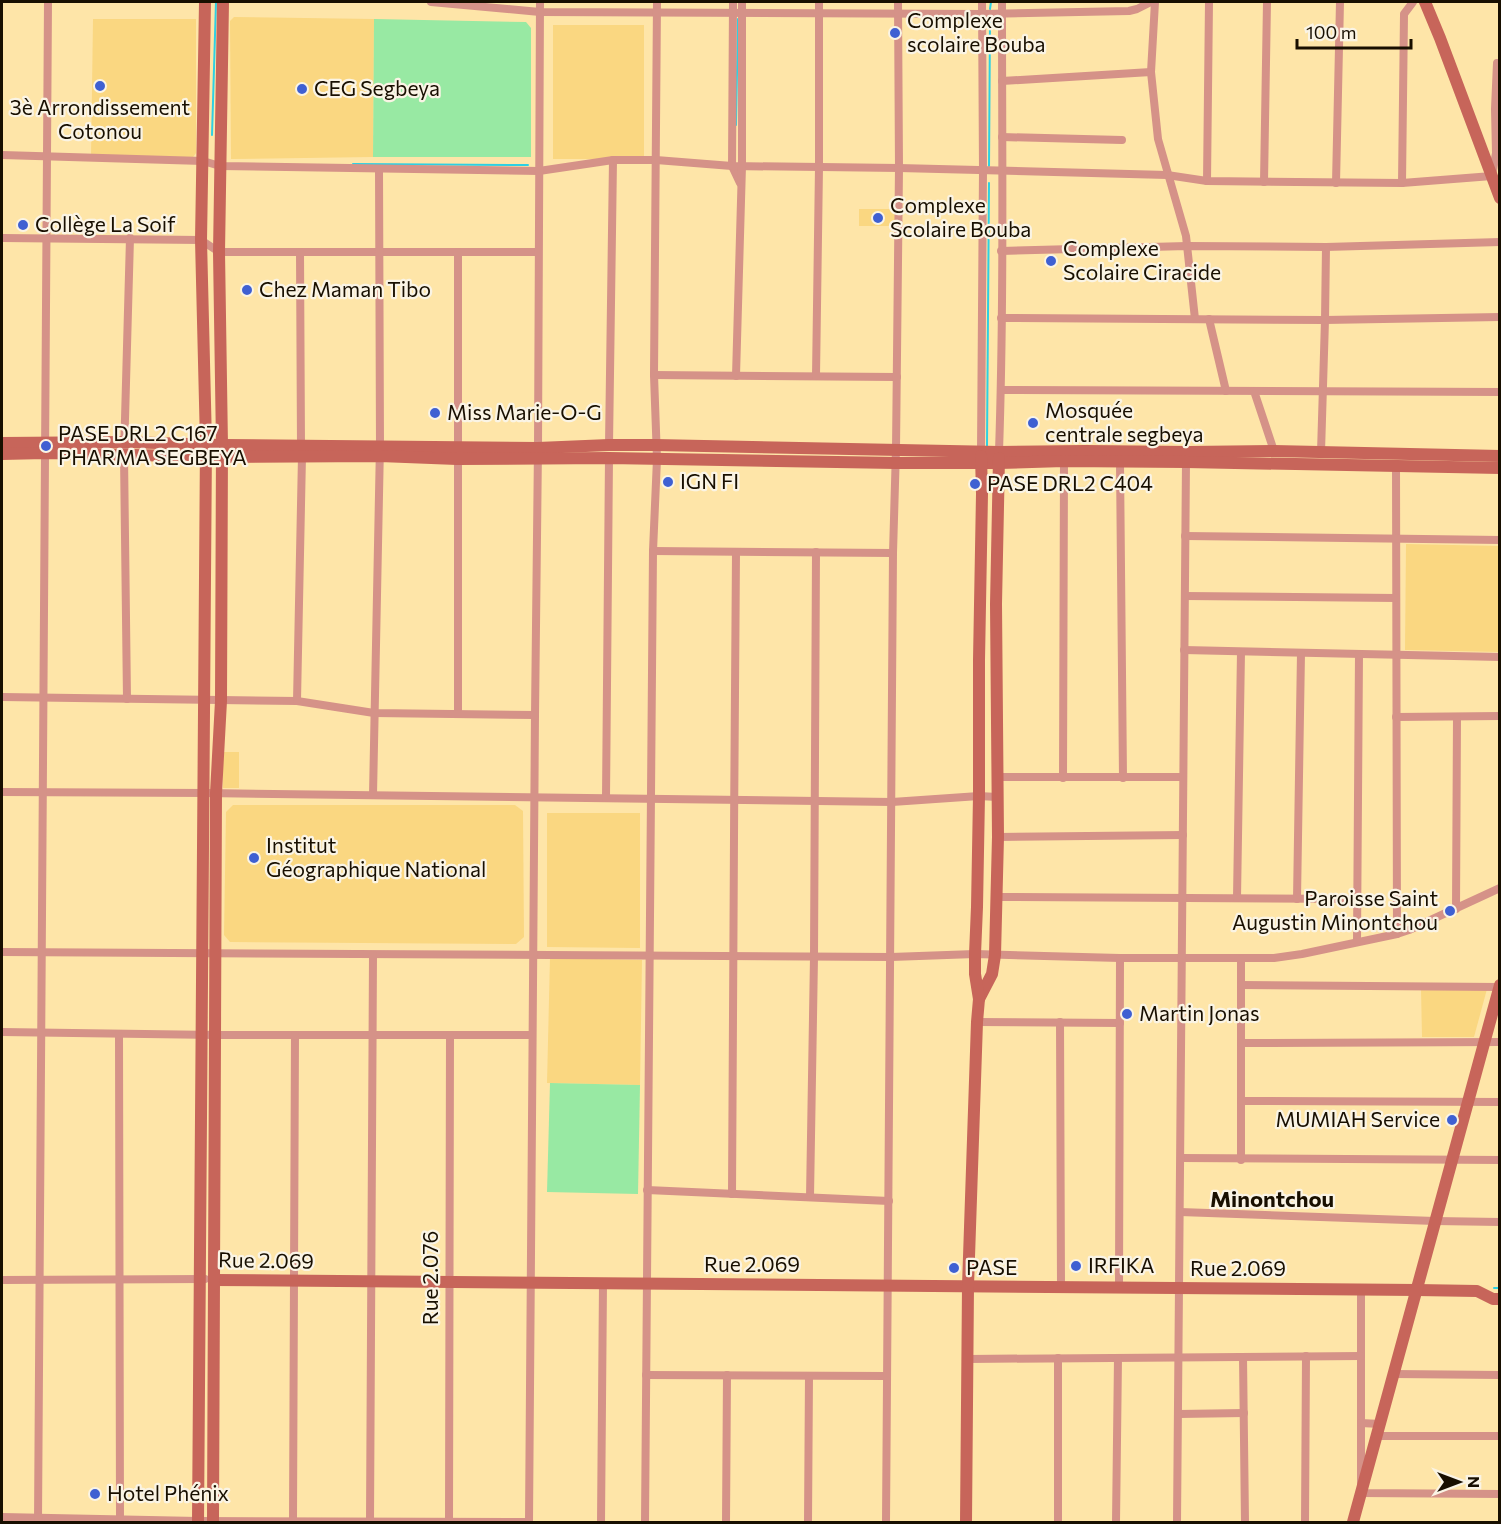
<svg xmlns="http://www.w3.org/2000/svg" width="1501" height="1524" font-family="Commissioner,sans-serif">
  <rect width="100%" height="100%" fill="#fee5a8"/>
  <g fill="#fad781">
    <path d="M234,17L374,19L373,157L231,159L230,21Z"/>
    <path d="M93,19H196V153L191,160L91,157Z"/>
    <rect x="553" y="25" width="91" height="134"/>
    <rect x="859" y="209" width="39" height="17"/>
    <path d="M1406,544L1499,546V652L1405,650Z"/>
    <rect x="223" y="752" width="16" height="36"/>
    <path d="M233,805H515L523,811L524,937L516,944L230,942L224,935L226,812Z"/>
    <path d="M547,813H640V948L547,947Z"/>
    <path d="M550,958L642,960L640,1085L547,1083Z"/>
    <path d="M1421,989H1487L1474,1037H1422Z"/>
  </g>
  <g fill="#98e9a3">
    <path d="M374,19L526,22L531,28V157H373Z"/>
    <path d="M550,1083L640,1085L638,1194L547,1192Z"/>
  </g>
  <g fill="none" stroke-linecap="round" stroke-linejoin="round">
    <g stroke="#2ed0e3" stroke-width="2">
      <path d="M990,9L991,2"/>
      <path d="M736,125L738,19"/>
      <path d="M212,135L216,2"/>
      <path d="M353,164L528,165"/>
      <path d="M989,166L990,19"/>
      <path d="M987,446L989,183"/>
      <path d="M1494,1288H1500"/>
    </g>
    <g stroke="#d59288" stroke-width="8">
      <path d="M431,2L540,12L982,14L1129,11L1137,9L1151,2"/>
      <path d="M733,2L732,166L740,183"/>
      <path d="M1155,2L1151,72L1158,139L1186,236L1195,319"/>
      <path d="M1002,81L1151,72"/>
      <path d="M1002,137L1122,140"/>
      <path d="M2,155L203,161L220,166L539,171L613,160H656L732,166L899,168L1167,175L1207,181L1402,183L1492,176L1496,153L1495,109L1497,63"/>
      <path d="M1207,181L1209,2"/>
      <path d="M1264,182L1267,2"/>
      <path d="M1336,183L1340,2"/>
      <path d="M1402,183L1404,14L1413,2"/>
      <path d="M2,238L201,240L219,252H538"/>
      <path d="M1001,251L1187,246L1326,247L1500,242"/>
      <path d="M458,252V714"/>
      <path d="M1001,318L1325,320L1500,317"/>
      <path d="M1209,319L1226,391"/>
      <path d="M654,375L897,377"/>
      <path d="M736,376L742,166V2"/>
      <path d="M816,376L819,167V2"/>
      <path d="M1001,390L1500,392"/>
      <path d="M1254,391L1274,451"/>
      <path d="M609,445L613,160"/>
      <path d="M981,451L983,170L982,2"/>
      <path d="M999,452C1004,302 1002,152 1002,2"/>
      <path d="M1321,452L1325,320L1326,247"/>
      <path d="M1120,463L1123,778"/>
      <path d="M1396,466L1397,934"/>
      <path d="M1185,536L1500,540"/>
      <path d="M653,551L893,553"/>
      <path d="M1185,596L1396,598"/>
      <path d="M1184,650L1500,657"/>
      <path d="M2,697L297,701L374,713L535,715"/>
      <path d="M127,699L124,455L130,238"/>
      <path d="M297,701L302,456L301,446L300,252"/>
      <path d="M1396,717L1500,716"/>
      <path d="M997,777H1183"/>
      <path d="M1063,778L1064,461"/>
      <path d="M2,792L205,793L892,802L979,796L997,797"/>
      <path d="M373,795L380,445L379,169"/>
      <path d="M606,798L609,458"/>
      <path d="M998,837L1183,835"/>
      <path d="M996,897L1358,899"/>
      <path d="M1237,898L1241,652"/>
      <path d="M1297,899L1301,653"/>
      <path d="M1456,909L1457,717"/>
      <path d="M1357,941L1359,654"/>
      <path d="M2,952L891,957L975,954L1120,958H1274L1302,954L1397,934L1409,930L1500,888"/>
      <path d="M1241,959V1160"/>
      <path d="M1241,985L1499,987"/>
      <path d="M977,1022L1120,1023"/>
      <path d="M1060,1022L1061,1287"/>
      <path d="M2,1032L216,1035H532"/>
      <path d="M119,1034L120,1520"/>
      <path d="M1241,1043L1500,1042"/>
      <path d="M1241,1101L1500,1102"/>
      <path d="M1181,1158L1500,1160"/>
      <path d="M647,1190L889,1201"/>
      <path d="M732,1194C732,980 735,766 736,552"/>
      <path d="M810,1197L814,957L816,552"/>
      <path d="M1180,1212L1435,1221L1500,1222"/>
      <path d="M2,1280L205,1279"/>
      <path d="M1119,1288L1120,958"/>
      <path d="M1361,1290V1493L1500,1494"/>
      <path d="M1243,1357L1245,1522"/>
      <path d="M968,1359L1361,1356"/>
      <path d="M1394,1374L1500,1375"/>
      <path d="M646,1375L887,1376"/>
      <path d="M1179,1414L1244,1413"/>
      <path d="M1361,1423L1380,1424"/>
      <path d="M1377,1436H1500"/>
      <path d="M2,1517L198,1521L529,1522"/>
      <path d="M293,1521L295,1035"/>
      <path d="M38,1522L48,2"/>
      <path d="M370,1522L373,955"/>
      <path d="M449,1522L450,1035"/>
      <path d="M529,1522L535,715L538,448L540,2"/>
      <path d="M601,1522L603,1283"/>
      <path d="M645,1522L653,551L657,459L654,375L657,2"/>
      <path d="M726,1522L727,1375"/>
      <path d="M808,1522L809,1376"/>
      <path d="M886,1522L893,553L896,449L899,168L898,2"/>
      <path d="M1058,1522V1358"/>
      <path d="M1116,1522L1118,1358"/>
      <path d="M1177,1522L1186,462"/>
      <path d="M1305,1522L1306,1356"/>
    </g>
    <g stroke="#c7655a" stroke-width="12">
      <path d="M1425,2L1440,38L1500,198"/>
      <path d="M2,443L125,442L222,445L538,448L609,445H656L999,452L1085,451L1189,452L1274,451L1500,456"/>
      <path d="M2,454L45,453L222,457L380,456L457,459L609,458L896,463H999L1064,461L1186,462L1500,468"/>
      <path d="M979,999L992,974L995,955L998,837L996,604L999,458"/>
      <path d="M214,1280L1417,1290L1477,1291L1493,1299H1500"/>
      <path d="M198,1522L206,443L201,240L205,2"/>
      <path d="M213,1522L216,793L221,701L222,445L219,252L223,2"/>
      <path d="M966,1522L968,1286L977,1022L979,999L975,974V954L977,907L979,796V660L982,494L981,456"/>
      <path d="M1353,1522L1500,985"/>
    </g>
  </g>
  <g fill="#3f60d2" stroke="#faf4e5" stroke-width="2">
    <circle cx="895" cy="33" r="6"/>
    <circle cx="100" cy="86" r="6"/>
    <circle cx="302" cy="89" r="6"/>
    <circle cx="878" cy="218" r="6"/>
    <circle cx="23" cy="225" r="6"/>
    <circle cx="1051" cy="261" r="6"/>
    <circle cx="247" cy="290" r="6"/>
    <circle cx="435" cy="413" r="6"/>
    <circle cx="1033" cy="423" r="6"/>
    <circle cx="46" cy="446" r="6"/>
    <circle cx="668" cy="482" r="6"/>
    <circle cx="975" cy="484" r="6"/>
    <circle cx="254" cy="858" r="6"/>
    <circle cx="1450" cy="911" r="6"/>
    <circle cx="1127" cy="1014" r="6"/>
    <circle cx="1452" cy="1120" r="6"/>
    <circle cx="1076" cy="1266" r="6"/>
    <circle cx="954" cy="1268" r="6"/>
    <circle cx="95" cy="1494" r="6"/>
  </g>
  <g text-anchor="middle" stroke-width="4.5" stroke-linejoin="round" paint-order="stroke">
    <g font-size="21" fill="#180f00" stroke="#faf4e5" text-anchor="start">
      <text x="907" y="28">Complexe<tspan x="907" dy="24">scolaire Bouba</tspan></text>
      <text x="314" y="96">CEG Segbeya</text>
      <text x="100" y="115" text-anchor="middle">3è Arrondissement<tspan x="100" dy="24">Cotonou</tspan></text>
      <text x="890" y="213">Complexe<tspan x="890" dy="24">Scolaire Bouba</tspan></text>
      <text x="35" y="232">Collège La Soif</text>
      <text x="1063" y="256">Complexe<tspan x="1063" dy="24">Scolaire Ciracide</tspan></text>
      <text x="259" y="297">Chez Maman Tibo</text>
      <text x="1045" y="418">Mosquée<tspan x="1045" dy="24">centrale segbeya</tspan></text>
      <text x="447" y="420">Miss Marie-O-G</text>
      <text x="58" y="441">PASE DRL2 C167<tspan x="58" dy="24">PHARMA SEGBEYA</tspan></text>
      <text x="680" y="489">IGN FI</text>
      <text x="987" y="491">PASE DRL2 C404</text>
      <text x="266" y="853">Institut<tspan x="266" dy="24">Géographique National</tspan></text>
      <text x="1438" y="906" text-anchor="end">Paroisse Saint<tspan x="1438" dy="24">Augustin Minontchou</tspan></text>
      <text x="1139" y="1021">Martin Jonas</text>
      <text x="1440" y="1127" text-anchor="end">MUMIAH Service</text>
      <text x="1088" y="1273">IRFIKA</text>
      <text x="966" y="1275">PASE</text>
      <text x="107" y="1501">Hotel Phénix</text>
    </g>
    <g font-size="21" fill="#180f00" stroke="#faf4e5">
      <text transform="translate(266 1261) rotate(1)" y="7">Rue 2.069</text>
      <text x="752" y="1272">Rue 2.069</text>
      <text x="1238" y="1276">Rue 2.069</text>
      <text transform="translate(431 1278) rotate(-90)" y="7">Rue 2.076</text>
    </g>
    <g font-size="22" font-weight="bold" fill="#180f00" stroke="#faf4e5">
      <text x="1272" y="1207">Minontchou</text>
    </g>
  </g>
  <rect width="1501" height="1524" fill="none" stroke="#180f00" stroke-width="6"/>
  <g transform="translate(1459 1482) rotate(90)" stroke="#faf4e5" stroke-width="4.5" paint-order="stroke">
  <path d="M0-4.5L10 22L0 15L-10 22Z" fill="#180f00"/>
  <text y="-9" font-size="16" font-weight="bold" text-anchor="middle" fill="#180f00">N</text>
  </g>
  <path d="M1297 39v9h114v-9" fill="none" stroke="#180f00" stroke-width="3"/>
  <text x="1306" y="39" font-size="18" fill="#180f00" stroke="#faf4e5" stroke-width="4.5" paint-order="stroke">100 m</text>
</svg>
